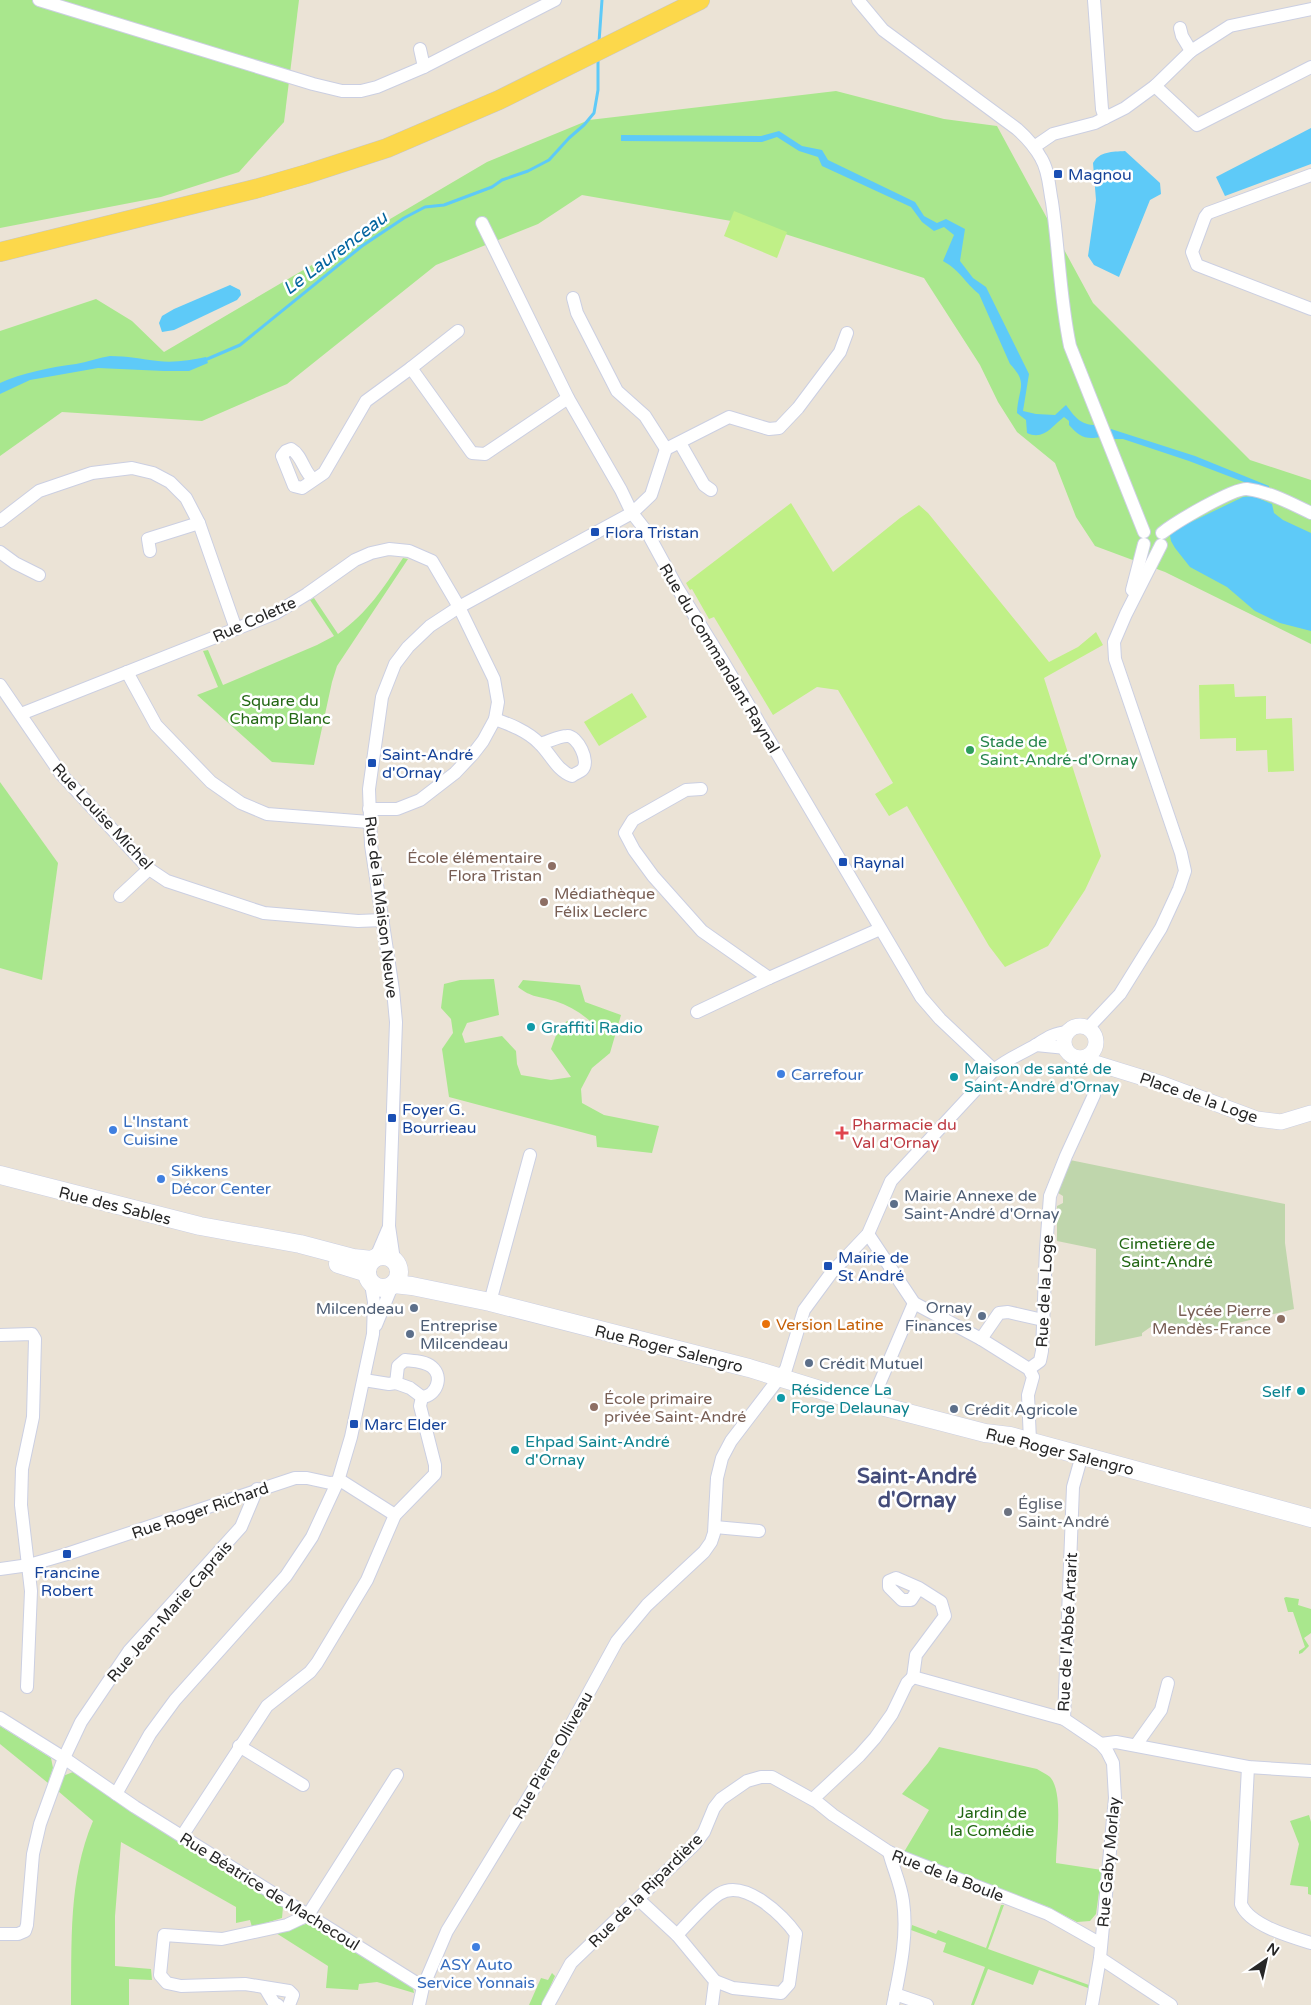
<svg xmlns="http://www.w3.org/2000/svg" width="1311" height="2005" font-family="'Varela Round',sans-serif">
  <rect width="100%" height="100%" fill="#ebe3d6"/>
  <g fill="#a9e78d">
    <path d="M0,0H299L284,122L239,172L161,197L0,228Z"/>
    <path d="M836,91L944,119L997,126L1093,303L1250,460L1311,480V644L1165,572L1095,546L1076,517L1055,463L1017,432L998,402L980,365L924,278L760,226L582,195L538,224L436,265L287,384L202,421L62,412L0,456V331L96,299L132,321L164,352L487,162L589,120Z"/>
    <path d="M403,558L408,559L337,666L332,682L314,765L272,762L197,695L218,687L203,651L208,650L223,685L317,645L334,636L310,600L314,598L338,634C369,611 382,590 403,558Z"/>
    <path d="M0,782L58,863L42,980L0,968Z"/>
    <path d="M494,979L499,1015L467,1023L462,1034L465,1043L502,1036L516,1051L517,1064L521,1075L551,1080L571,1077L551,1049L558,1030L567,1021L593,1024C583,1014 570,1006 555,1001C539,996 532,998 518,987L523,980L580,985L585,1002L621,1015L610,1053L592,1068L581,1089L582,1103L604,1115L659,1126L652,1153L597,1147L596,1136L449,1097L442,1049L453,1033L451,1019L441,1008L444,984L460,980Z"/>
    <path d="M1286,1597L1299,1599L1298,1605L1311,1609V1633L1304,1638L1309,1646L1302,1653L1299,1654V1651L1305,1647L1293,1612H1288L1284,1598Z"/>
    <path d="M0,1726L51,1758L53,1768L48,1783L0,1744Z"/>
    <path d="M939,1747L1037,1769C1041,1772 1047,1774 1050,1777C1064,1792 1056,1843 1056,1863L1102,1870L1096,1914L1090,1921L1077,1922L1048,1907L904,1852L929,1810L902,1794L928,1763Z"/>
    <path d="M73,1772L283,1907L282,1918L252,1927L250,1920L236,1923V1907L121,1842L115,1916V1966L151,1969L152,1980L129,1979V2005H71C72,1942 68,1880 93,1821L58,1791L63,1776Z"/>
    <path d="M1309,1815L1311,1822V1895L1308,1894V1887L1290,1885L1299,1844L1290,1821Z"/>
    <path d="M1001,1905H1004L988,1949L1089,1985L1088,1988L1039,1970L1033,1985L988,1969L974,2005H971L985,1967L943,1952L946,1943L911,1930L912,1925L936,1934L938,1930L986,1948Z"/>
    <path d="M306,1924L314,1925L413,1988L414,1993L377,1982L359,1984L358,1990L326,1988L328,1966L276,1933Z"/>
    <path d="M552,1973L555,1976L542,2005H529L541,1978L548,1980Z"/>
  </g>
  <path fill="#bfd6ac" d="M1070,1160L1285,1204V1243L1294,1309L1210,1330L1180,1333L1172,1323L1152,1326L1142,1333V1336L1095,1346L1096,1249L1057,1241V1206L1063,1203V1196L1058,1193Z"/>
  <g fill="#c0f087">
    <path d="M734,211L787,232L777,258L724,236Z"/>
    <path d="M791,503L833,572L900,518L919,505L928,513L1049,662L1078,647L1096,632L1103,645L1044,678L1101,856L1085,890L1048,946L1005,967L989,946L907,806L889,816L875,794L893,783L838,690L817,687L773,715L714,617L709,619L692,589L690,590L686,583Z"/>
    <path d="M1234,684L1235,697L1266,696V719L1292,718L1294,771L1268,772L1267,750L1236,751V738L1200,739L1199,685Z"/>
    <path d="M632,693L647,717L599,746L584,722Z"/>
  </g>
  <g fill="#5ecaf8">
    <path d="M1311,128V164L1225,196L1216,177Z"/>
    <path d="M779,131L802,146L822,150L828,160L915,202L924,216L937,223L946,219L965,229L960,261L973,278L986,287L1029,374L1023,411L1036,414L1055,415L1066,405C1075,417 1080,425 1096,425L1100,437C1085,440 1079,436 1069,425V421L1064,417C1053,425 1044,441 1027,433L1026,420L1017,413C1018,388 1029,384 1010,364L979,294C964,282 961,271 943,261L954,235L944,227L934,231L922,222L911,207L822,166L818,157L799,151L777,137L762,142L621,141V135L761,136Z"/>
    <path d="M1125,151L1160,183L1161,194L1150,200L1119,277L1094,265L1088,256L1096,200L1093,163C1100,151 1112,152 1125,151Z"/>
    <path d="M230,285L240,290L241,295L237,300L174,330L162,332L159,323L162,316L174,309Z"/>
    <path d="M110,356C127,356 141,359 158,361C174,363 191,360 206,357L208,363L189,371H164L98,368L30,380L0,394V383C21,373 52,367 76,364C87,362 98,358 110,356Z"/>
    <path d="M1111,429L1195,456L1269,486V488L1244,482L1189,461L1123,439H1111L1108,431Z"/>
    <path d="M1253,496L1272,504L1274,513L1283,520L1311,533V631L1280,623L1255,611L1227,587L1190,567L1175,548L1171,541L1170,535L1185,525L1243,497Z"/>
  </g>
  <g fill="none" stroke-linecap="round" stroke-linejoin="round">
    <g stroke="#5ecaf8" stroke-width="3">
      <path d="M599,42L602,0"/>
      <path d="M205,360L240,345L362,246L404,218L425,207L444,205L492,187L502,180L528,171L549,160L569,138L584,125L594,113L598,90V58"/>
    </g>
    <g stroke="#cbcfe2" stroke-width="14">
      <g id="minor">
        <path d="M39,0L313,84L342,91H361L377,87L424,67L555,0"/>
        <path d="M858,0L883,30L1017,129C1026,137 1035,147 1041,158C1049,171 1049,188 1052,202C1059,250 1060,299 1070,346L1144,532"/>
        <path d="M1094,0L1102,109L1105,118"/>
        <path d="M1180,28L1182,36L1191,51"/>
        <path d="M420,49L424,67"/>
        <path d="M1155,86L1197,125L1311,67"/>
        <path d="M1034,147L1053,134L1095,123L1125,108L1155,86L1191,51L1230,26L1311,9"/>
        <path d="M1311,175L1208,213L1205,217L1192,252L1197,265L1311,309"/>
        <path d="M482,223L568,398L621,490L632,513L647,532L678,589L722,660L921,997L940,1019L994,1070"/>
        <path d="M573,298L577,313L617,391L645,416L666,449"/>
        <path d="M411,368L458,331"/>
        <path d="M680,443L704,485L711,490"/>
        <path d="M314,480C303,472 303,456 291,449L286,451L282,456L294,486L302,488L324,473L366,401L411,368L472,453L485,454L568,398"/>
        <path d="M0,521L39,491L92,473L132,468L153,473L170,482L186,498L199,523L236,629"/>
        <path d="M1162,533C1174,523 1233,488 1247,489C1270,492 1290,503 1311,513"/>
        <path d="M150,551L148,539L199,523"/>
        <path d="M0,552L15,563L39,575"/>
        <path d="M1132,590L1144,544"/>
        <path d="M127,672L156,725L211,782L241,803L267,814L369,822"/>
        <path d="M0,685L61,774L149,869L167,881L264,913L358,921L383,920"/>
        <path d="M21,714L276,613L307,594L355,560L371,553L389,549L409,551L432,561L459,607L494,679L498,702L495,719L483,741L473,754L455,773L420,800L397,809H369"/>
        <path d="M495,719C511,725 527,731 539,743C551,754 556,770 572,776C574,774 580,772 582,770C591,762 577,735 567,736C559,736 548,742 540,744"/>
        <path d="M701,789L686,790L633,820L625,833L634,850L653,876L702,931L769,978L880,929"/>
        <path d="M120,896L149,869"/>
        <path d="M697,1012L769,978"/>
        <path d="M1088,1028L1120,994L1161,928L1179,889L1185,871L1181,853L1115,659L1114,642L1126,614L1161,545"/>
        <path d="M1036,1045L1066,1048"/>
        <path d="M868,1234L914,1303L981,1339L1029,1369L1033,1377L1028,1395L1030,1441"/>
        <path d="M376,1257L388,1229"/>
        <path d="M394,1260L389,1226L396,1022L393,990L371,845L369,789L382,697L395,664L408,647L430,626L459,607L632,513L651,495L666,449L729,417L769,429L779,428L798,408L840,352L847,333"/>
        <path d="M490,1302L530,1155"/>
        <path d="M376,1325L392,1286"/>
        <path d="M0,1335L32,1334L35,1339L33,1417L22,1469L21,1505L31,1591L27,1687"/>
        <path d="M981,1339L999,1313L1008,1312L1043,1320"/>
        <path d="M405,1360C413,1361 425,1361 432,1367C444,1377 436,1396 422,1397L410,1388L396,1383L398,1366Z"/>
        <path d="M1029,1369L1040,1361L1042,1351L1046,1249L1050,1196L1066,1156L1094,1095"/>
        <path d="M364,1380L389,1384L396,1383"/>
        <path d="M871,1403L914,1303"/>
        <path d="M715,1527L759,1531"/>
        <path d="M0,1569L29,1565L67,1554L295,1478H307L330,1483L343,1482L395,1515"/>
        <path d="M913,1677L1064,1719L1101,1744L1107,1751L1113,1763L1115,1798L1100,1958L1092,2005"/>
        <path d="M913,1677L916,1655L945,1616L941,1602L919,1588L896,1578L889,1581V1587L902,1600H911L919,1588"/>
        <path d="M0,1718L64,1758L135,1807L423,1987"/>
        <path d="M1064,1719L1073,1487L1082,1455"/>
        <path d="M1101,1744L1116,1742L1248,1767L1311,1771"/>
        <path d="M1136,1745L1161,1710L1168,1683"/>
        <path d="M239,1746L303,1785"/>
        <path d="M1248,1767L1241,1904C1249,1925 1291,1937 1311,1943"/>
        <path d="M116,1794L150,1734L175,1700L286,1576L312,1537L338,1481L351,1437L373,1334L374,1302L371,1284"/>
        <path d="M813,1799L859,1756L875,1738L892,1714L907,1683L913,1677"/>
        <path d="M182,1836L267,1706L310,1672L317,1663L367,1580L395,1515L435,1474V1465L420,1406L422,1397"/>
        <path d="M889,1852C893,1868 901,1885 903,1901C908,1936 900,1970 893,2005"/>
        <path d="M638,1899L677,1935L715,1981L712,2005"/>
        <path d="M0,1934H18L25,1931L27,1925L33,1854L40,1824L64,1758L81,1722L129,1651L241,1527L257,1489"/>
        <path d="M677,1935C687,1924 708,1901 719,1894C744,1878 783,1915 796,1934L789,1984L781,1993L733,1988L715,1981"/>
        <path d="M1100,1958L1171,2005"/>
        <path d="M265,1988L274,2003L278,2005"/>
        <path d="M895,1994L927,2005"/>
        <path d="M289,2005L293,1995L289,1991L245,1984L181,1986L167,1983L160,1975L164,1935L222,1939L287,1925L308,1915L397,1775"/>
        <path d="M419,2005L423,1987L447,1931L555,1754L617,1641L647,1605L704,1552L711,1542L714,1533L717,1478L722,1458L731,1441L786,1369L804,1310L832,1272L868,1234L891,1181L994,1070C1007,1059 1021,1054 1036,1045C1047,1038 1054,1033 1068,1032"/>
        <path d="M548,2005L571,1963L695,1844L704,1832L714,1808L721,1799L747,1781L761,1777H772L817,1802L833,1815L889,1852L1048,1914L1101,1944"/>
      </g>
    </g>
    <g stroke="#cbcfe2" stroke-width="16">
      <g id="tertiary">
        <circle cx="1080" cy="1042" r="16"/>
        <path d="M1079,1058L1163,1084L1257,1119L1281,1122L1311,1113"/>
      </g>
    </g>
    <g stroke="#cbcfe2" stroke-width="19">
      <g id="secondary">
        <path d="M0,1175L200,1226L300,1244L353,1258L372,1260"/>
        <circle cx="383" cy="1272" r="16"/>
        <path d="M338,1264L367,1273"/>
        <path d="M394,1284L412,1286L490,1302L749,1368L827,1392L985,1433L1010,1436L1311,1518"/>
      </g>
    </g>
    <g stroke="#c7c7c7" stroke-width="20">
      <path id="primary" d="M0,252L255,189L307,174L387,148L499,100L700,0"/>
    </g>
    <use href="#minor" stroke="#fff" stroke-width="12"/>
    <use href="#tertiary" stroke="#fff" stroke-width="15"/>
    <use href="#secondary" stroke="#fff" stroke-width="18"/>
    <use href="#primary" stroke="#fcd84b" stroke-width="19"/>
  </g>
  <g fill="#1a4fb4" stroke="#fff" stroke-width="2">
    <rect x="1053" y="169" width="10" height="10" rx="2.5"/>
    <rect x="590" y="527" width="10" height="10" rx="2.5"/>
    <rect x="367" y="758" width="10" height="10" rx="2.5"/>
    <rect x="838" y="857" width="10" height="10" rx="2.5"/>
    <rect x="387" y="1113" width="10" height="10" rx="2.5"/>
    <rect x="823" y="1261" width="10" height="10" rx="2.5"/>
    <rect x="349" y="1419" width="10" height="10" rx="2.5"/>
    <rect x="62" y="1549" width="10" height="10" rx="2.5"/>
  </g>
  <circle fill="#2e9e5b" stroke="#fff" stroke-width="2" cx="970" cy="750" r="5"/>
  <g fill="#8d6e63" stroke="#fff" stroke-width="2">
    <circle cx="552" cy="866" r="5"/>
    <circle cx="544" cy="902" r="5"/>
    <circle cx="1281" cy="1319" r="5"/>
    <circle cx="594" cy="1407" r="5"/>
  </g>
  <g fill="#0f9aa8" stroke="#fff" stroke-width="2">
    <circle cx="531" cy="1027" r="5"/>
    <circle cx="954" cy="1077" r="5"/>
    <circle cx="1301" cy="1391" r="5"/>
    <circle cx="781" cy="1398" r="5"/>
    <circle cx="515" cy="1450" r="5"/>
  </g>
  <g fill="#3f7fe0" stroke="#fff" stroke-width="2">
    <circle cx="781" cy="1074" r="5"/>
    <circle cx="113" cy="1130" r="5"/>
    <circle cx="161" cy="1179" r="5"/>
    <circle cx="476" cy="1947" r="5"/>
  </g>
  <path fill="#e0444e" stroke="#fff" stroke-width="2" d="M839.5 1125.5h5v5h5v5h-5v5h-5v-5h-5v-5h5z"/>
  <g fill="#5c6f8a" stroke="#fff" stroke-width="2">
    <circle cx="894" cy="1204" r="5"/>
    <circle cx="414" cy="1308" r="5"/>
    <circle cx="982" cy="1316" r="5"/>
    <circle cx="410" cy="1334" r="5"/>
    <circle cx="809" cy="1363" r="5"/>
    <circle cx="954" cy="1409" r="5"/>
  </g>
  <circle fill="#e8710a" stroke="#fff" stroke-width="2" cx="766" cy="1324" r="5"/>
  <circle fill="#6b7280" stroke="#fff" stroke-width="2" cx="1008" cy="1512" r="5"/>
  <g text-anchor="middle" stroke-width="5" stroke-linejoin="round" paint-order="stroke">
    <g font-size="16" fill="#164399" stroke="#fff" text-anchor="start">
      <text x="1068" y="180">Magnou</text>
      <text x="605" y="538">Flora Tristan</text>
      <text x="382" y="760">Saint-André<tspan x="382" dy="18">d'Ornay</tspan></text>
      <text x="853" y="868">Raynal</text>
      <text x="402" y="1115">Foyer G.<tspan x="402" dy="18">Bourrieau</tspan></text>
      <text x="838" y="1263">Mairie de<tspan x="838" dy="18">St André</tspan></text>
      <text x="364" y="1430">Marc Elder</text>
      <text x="67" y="1578" text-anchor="middle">Francine<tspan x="67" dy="18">Robert</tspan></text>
    </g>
    <g font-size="16" fill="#272727" stroke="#fff">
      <text transform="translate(254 619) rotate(-24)" y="6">Rue Colette</text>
      <text transform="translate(720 658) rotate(59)" y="6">Rue du Commandant Raynal</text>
      <text transform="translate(103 816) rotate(47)" y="6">Rue Louise Michel</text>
      <text transform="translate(382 907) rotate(83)" y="6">Rue de la Maison Neuve</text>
      <text transform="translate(1199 1097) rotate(19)" y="6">Place de la Loge</text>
      <text transform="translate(115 1205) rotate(14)" y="6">Rue des Sables</text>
      <text transform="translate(1044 1291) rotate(-87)" y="6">Rue de la Loge</text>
      <text transform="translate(669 1348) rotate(14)" y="6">Rue Roger Salengro</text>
      <text transform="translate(1060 1451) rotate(14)" y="6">Rue Roger Salengro</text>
      <text transform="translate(200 1510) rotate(-19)" y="6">Rue Roger Richard</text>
      <text transform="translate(169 1611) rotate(-49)" y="6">Rue Jean-Marie Caprais</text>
      <text transform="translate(1067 1632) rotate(-87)" y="6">Rue de l'Abbé Artarit</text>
      <text transform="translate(552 1755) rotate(-60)" y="6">Rue Pierre Olliveau</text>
      <text transform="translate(1108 1862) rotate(-85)" y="6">Rue Gaby Morlay</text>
      <text transform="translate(948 1875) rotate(21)" y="6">Rue de la Boule</text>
      <text transform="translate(645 1890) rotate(-45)" y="6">Rue de la Ripardière</text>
      <text transform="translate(270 1891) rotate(32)" y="6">Rue Béatrice de Machecoul</text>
    </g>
    <g font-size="16" fill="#226713" stroke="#fff">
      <text x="280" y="706">Square du<tspan x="280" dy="18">Champ Blanc</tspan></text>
      <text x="1167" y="1249">Cimetière de<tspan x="1167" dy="18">Saint-André</tspan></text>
      <text x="992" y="1818">Jardin de<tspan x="992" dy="18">la Comédie</tspan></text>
    </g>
    <g font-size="16" fill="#27864d" stroke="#fff" text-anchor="start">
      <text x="980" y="747">Stade de<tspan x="980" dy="18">Saint-André-d'Ornay</tspan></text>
    </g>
    <g font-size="16" fill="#785e54" stroke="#fff" text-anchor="end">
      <text x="542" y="863">École élémentaire<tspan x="542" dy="18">Flora Tristan</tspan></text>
      <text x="554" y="899" text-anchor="start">Médiathèque<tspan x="554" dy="18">Félix Leclerc</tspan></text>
      <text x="1271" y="1316">Lycée Pierre<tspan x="1271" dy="18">Mendès-France</tspan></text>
      <text x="604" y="1404" text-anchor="start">École primaire<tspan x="604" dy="18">privée Saint-André</tspan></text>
    </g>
    <g font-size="16" fill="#0d838f" stroke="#fff" text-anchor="start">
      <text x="541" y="1033">Graffiti Radio</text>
      <text x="964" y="1074">Maison de santé de<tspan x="964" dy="18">Saint-André d'Ornay</tspan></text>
      <text x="791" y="1395">Résidence La<tspan x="791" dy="18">Forge Delaunay</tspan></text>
      <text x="1291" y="1397" text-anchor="end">Self</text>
      <text x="525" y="1447">Ehpad Saint-André<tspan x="525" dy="18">d'Ornay</tspan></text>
    </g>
    <g font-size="16" fill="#366cbe" stroke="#fff" text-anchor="start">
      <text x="791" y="1080">Carrefour</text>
      <text x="123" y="1127">L'Instant<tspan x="123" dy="18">Cuisine</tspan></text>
      <text x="171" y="1176">Sikkens<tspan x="171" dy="18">Décor Center</tspan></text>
      <text x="476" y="1970" text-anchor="middle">ASY Auto<tspan x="476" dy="18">Service Yonnais</tspan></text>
    </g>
    <g font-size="16" fill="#be3a42" stroke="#fff" text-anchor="start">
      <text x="852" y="1130">Pharmacie du<tspan x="852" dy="18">Val d'Ornay</tspan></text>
    </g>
    <g font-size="16" fill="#4e5e75" stroke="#fff" text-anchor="start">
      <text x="904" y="1201">Mairie Annexe de<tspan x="904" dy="18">Saint-André d'Ornay</tspan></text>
      <text x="972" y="1313" text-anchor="end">Ornay<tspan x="972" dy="18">Finances</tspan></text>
      <text x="404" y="1314" text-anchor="end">Milcendeau</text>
      <text x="420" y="1331">Entreprise<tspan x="420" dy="18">Milcendeau</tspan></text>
      <text x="819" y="1369">Crédit Mutuel</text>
      <text x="964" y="1415">Crédit Agricole</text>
    </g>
    <g font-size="16" fill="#c56008" stroke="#fff" text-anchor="start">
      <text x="776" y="1330">Version Latine</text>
    </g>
    <g font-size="16" fill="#5b616d" stroke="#fff" text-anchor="start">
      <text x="1018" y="1509">Église<tspan x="1018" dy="18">Saint-André</tspan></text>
    </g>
    <g font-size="18" font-style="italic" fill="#02649f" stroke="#fff">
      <text transform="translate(335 253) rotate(-37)" y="6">Le Laurenceau</text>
    </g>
    <g font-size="21" font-weight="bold" fill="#444c7a" stroke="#fff">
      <text x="917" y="1483">Saint-André<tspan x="917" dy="24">d'Ornay</tspan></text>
    </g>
  </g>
  <g transform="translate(1266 1960) rotate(34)" stroke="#ffffff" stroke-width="4" paint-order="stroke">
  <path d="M0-4L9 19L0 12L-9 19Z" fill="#272727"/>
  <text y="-8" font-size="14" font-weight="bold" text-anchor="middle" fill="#272727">N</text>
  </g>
</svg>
